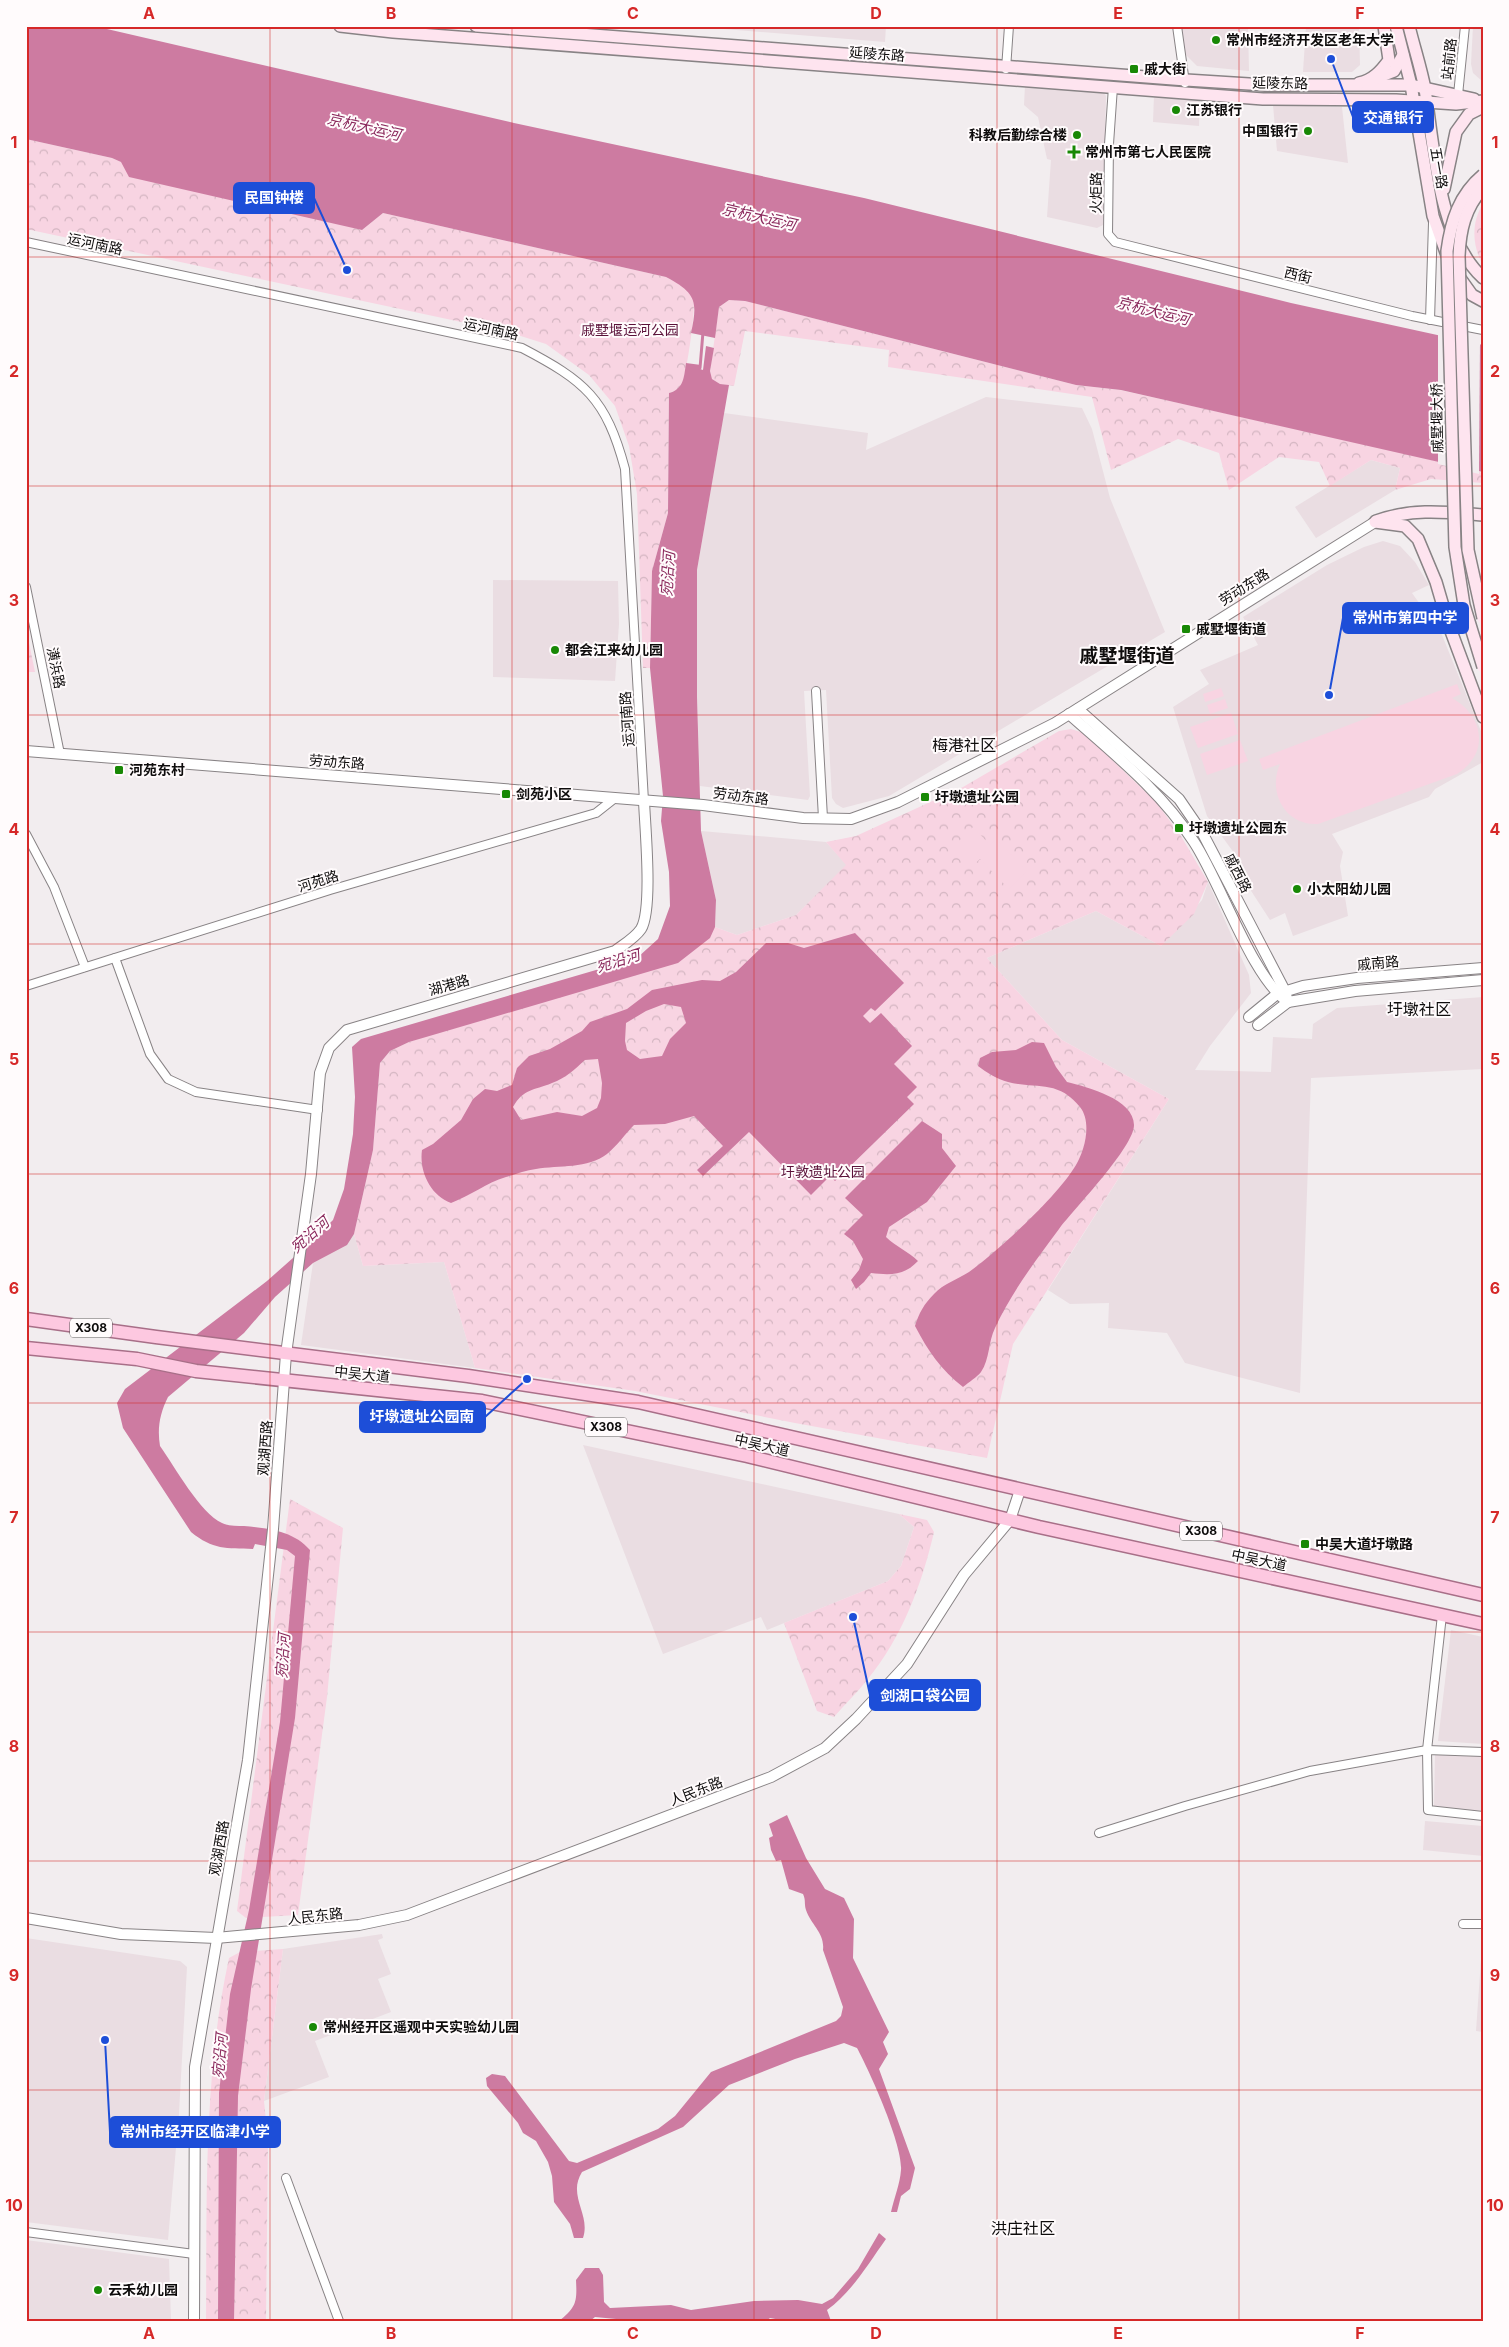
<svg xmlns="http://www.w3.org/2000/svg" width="1509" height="2347" font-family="Inter,'Noto Sans SC',sans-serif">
  <defs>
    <pattern id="park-crowns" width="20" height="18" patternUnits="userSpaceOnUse" patternTransform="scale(1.25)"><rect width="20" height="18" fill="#f8d4e2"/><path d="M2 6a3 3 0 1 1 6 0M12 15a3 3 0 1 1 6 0" fill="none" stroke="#d3b5c1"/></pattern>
  </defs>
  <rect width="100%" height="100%" fill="#f2edef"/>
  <g fill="#eadde2">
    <path d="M687,26H886L885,42Z"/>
    <path d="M1181,26H1248L1249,71L1197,66L1185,54Z"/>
    <path d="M1306,26H1359L1360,65L1352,72H1303Z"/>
    <path d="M1473,26H1483V82L1473,73L1471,64Z"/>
    <path d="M1025,85L1096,91L1103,92L1106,96L1103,225L1097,228L1047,217L1051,160L1047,159L1038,117L1024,105Z"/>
    <path d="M1154,95L1200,99L1199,126L1153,122Z"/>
    <path d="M1273,105L1342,107L1348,163L1277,151Z"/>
    <path d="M986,397L1082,408L1092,429L1110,498L1165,632L889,796L843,808L836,804L832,798L826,690L804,691L810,796L808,800L700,786L697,697V570L724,413L868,433L866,450Z"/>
    <path d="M1371,460L1400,468L1395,490L1316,538L1295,507Z"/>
    <path d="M1383,541L1400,546L1415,562L1429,585L1412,593L1442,635L1483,736V762L1435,789L1429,797L1332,834L1343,852L1340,866L1348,916L1293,936L1285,913L1270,920L1231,860L1237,857L1207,816L1173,707L1209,684L1200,670L1258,645L1243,617L1327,565L1364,547Z"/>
    <path d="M493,580L618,581L619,624L615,681L493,677Z"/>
    <path d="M701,831L826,842L847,865L796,915L737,935L715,927L716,900Z"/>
    <path d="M1208,882L1249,975L1251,993L1210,1046L1195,1070L1271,1072L1273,1037L1312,1039L1313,1024L1337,1008L1483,997V1069L1311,1078L1300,1393L1185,1363L1167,1333L1108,1328L1109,1303L1070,1304L1048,1290L1169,1099L1062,1040L987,958L1096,911L1161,946L1202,900Z"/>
    <path d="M354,1234L363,1266L444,1262L475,1368L301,1345L313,1263L336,1250Z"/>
    <path d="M583,1445L899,1514L914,1527L901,1566L888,1581L767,1630L761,1617L663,1654Z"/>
    <path d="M1451,1630L1483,1637V1744L1438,1741Z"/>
    <path d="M1435,1752L1483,1755V1811L1434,1807Z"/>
    <path d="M1425,1821L1483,1826V1856L1423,1850Z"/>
    <path d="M1483,1931V2032L1476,2031Z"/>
    <path d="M382,1934L383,1938L378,1940L391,1974L378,1979L391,2012L315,2041L329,2077L264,2101L283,1949Z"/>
    <path d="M26,1938L180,1961L187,1967L179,2113L168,2240L26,2222Z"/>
    <path d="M26,2240L169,2259L171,2321H26Z"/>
  </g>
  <g fill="url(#park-crowns)">
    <path d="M26,139L112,158L121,162L362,230L383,213L666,277C676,282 688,287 693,297C697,305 686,376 682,385C679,390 674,391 669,393L668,513L652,571L650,668H643L637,494L629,446L615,406L589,375L546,344L508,332L26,229Z"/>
    <path d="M1483,204V265C1472,246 1471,222 1483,204Z"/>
    <path d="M729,300L745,301L1076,385L1120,390L1404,453L1483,473V483L1431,479L1395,490L1400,468L1371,460L1330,486L1319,462L1279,457L1229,490L1219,453L1178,439L1111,470L1092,397L888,367L889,350L745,331L734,386L720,384L712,379L710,371L719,307Z"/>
    <path d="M26,628L35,672H26Z"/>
    <path d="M1071,729L1084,733L1156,802L1181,836L1208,882L1194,914L1161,946L1096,911L987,958L1062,1040L1169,1099L1013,1344L987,1458L795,1423L635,1391L475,1368L444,1262L363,1266L354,1234L373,1150L380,1063L390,1051L409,1042L673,950L687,912L715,927L737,935L796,915L846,865L826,842L856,836L963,787L1059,731Z"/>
    <path d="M290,1499L343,1528L327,1697L298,1915L246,1918L237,1911Z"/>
    <path d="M899,1514L927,1520L934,1532C922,1584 902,1638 867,1680C857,1693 845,1704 834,1717L817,1711L784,1623L888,1581L901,1566L914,1527Z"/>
    <path d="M283,1949L264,2101L268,2140L266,2321H206C207,2200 203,2077 229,1958L240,1952Z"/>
  </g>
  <g fill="#f8d4e2">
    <path d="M1457,684L1461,694L1452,698C1484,716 1490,753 1457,774L1318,824C1286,826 1267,793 1280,764L1263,770L1259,759Z"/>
    <path d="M1221,688L1224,696L1205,702L1203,694Z"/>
    <path d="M1225,699L1228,708L1210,714L1207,705Z"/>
    <path d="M1231,713L1238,734L1198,748L1190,727Z"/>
    <path d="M1240,740L1248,761L1207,775L1200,754Z"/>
    <path d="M973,827L990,845L996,839L1027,871L1009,889L980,859L970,868L951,849Z"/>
  </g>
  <g fill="#cd7ba1" fill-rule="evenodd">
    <path d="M26,26H94L514,123L864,198L1291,303L1483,345V472L1121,390L1076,385L745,301L729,300L719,307L715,338L691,333C698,301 696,293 666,277L383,213L362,230L129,177L121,162L112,158L26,139Z"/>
    <path d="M706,346L714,348L710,371L712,379L720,384L729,385L697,570V697L701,831L716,900L715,927L710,938L678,963L409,1042L390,1051L380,1063L373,1150L354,1234L347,1245L313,1263L275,1297L244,1333L168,1397C160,1413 157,1428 160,1446C175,1467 200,1513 222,1523C228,1526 237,1526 244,1526C268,1528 294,1531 310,1550L295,1718L251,1989L238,2096L234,2321H218L219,2093L230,1994L249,1910L280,1722L295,1556L287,1550L255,1544L253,1549C226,1548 213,1550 191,1532L123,1428L117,1403L125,1389L267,1281L311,1242L333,1220L344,1189L353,1134L355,1097L352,1047L361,1039L637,958L658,939L670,906L669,872L661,821L663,796L650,668L652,571L668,513L669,393C684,389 684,377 686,363L701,365L700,369L703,370Z"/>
    <path d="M855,933L904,983L875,1011L871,1008L863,1016L870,1023L881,1013L912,1046L894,1064L917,1087L907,1097L914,1104L835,1181L830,1176L811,1195L749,1132L703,1176L697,1170L723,1146L694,1116L665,1124L634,1125C625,1134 617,1146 607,1154C588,1169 559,1165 536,1169C526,1170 516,1174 506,1177C486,1183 470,1196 451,1203C430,1195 419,1171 422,1150L433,1144L461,1120L473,1099L485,1089L497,1091L512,1085L517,1068L529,1056L550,1049L582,1031L590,1022L627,1009L652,990L702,980L720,981L736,972L766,943H788L804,948ZM664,1004L681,1007L686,1023L670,1039L662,1056L640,1059L627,1050L625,1041L626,1023L646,1011ZM598,1059L602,1083L601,1098L597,1108L582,1116L557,1112L521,1120L513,1107C524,1088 533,1091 552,1083C566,1078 575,1069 585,1060Z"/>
    <path d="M1032,1042L1044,1043L1056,1067L1067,1082C1087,1087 1134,1099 1134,1125C1134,1147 1075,1208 1059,1229C1036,1260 1011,1293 995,1328C988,1342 990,1359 981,1372C977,1377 969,1382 963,1387C941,1370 928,1351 915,1326C919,1313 924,1304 934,1294C943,1284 958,1279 969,1272C999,1250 1057,1197 1076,1165C1085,1150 1092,1122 1080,1107C1058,1079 1035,1089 1008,1082C997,1079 987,1073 978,1066L980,1058L992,1052L1016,1050Z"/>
    <path d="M922,1121L942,1134V1148L956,1166L927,1202L889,1227L886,1237C896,1247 908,1251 918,1261C904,1276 890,1275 871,1273L864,1282L856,1289L851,1280L859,1270L863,1259L853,1241L844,1234L863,1215L845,1198Z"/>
    <path d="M787,1815L806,1858L825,1889L844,1898L854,1919L853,1958L889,2032L883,2042L888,2054L879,2069L915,2168L910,2189L901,2196L897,2212H891C894,2198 900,2184 901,2170C903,2145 870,2072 857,2048L844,2043L795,2059L729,2085L683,2127L582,2172C567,2196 591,2214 583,2238H574L570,2224L554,2202L552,2176L548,2162L536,2141L523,2133L518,2123L487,2086L486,2078L492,2074L505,2076L569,2161L577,2163L658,2129L675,2116L711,2072L836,2021L841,2016L843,2007L823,1950C825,1933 811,1925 806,1910C804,1904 806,1900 803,1894L789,1889L781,1860L776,1861L771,1850L769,1838L773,1836L769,1824Z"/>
    <path d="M879,2233L886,2239C868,2264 852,2292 827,2310L831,2321H786L770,2318L766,2321H637L595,2317L590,2321H559C577,2307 577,2301 576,2280L585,2268H599L603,2275L604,2302L610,2308L671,2305L691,2310L754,2301L798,2300L822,2304L833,2298L858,2269Z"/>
  </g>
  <path fill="#f2edef" d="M1438,333L1480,342L1479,474L1438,464Z"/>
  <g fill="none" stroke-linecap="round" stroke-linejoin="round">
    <path stroke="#cd7ba1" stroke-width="3" d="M700,368L703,332"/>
    <g stroke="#888385" stroke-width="10">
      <g id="minor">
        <path d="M1177,26L1185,83"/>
        <path d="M1006,69L1009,26"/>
        <path d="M1113,87L1109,144L1108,234L1115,242L1412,316L1483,330"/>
        <path d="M1458,95L1465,26"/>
        <path d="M26,242L522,348C585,381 606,398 625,469L644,801"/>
        <path d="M1430,320L1433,223"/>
        <path d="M26,587L60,754"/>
        <path d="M816,691L823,818"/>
        <path d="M26,834L54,887L85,967"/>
        <path d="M115,958L150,1054L168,1079L196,1092L318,1110"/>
        <path d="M26,986L330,890L596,813L615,798"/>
        <path d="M1442,1615L1427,1750L1428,1810L1483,1816"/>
        <path d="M1099,1833L1185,1806L1310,1771L1427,1750L1483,1752"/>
        <path d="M1463,1924H1483"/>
        <path d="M286,2178L339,2321"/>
        <path d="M26,2232L194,2254"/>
      </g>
    </g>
    <g stroke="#888385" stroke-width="12">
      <g id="tertiary">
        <path d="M1078,709L1179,799L1203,834L1285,991L1288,1002"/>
        <path d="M1069,714C1114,754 1161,791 1194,842C1221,883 1252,978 1288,1002"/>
        <path d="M26,751L615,798L703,805L803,818L851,819L898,802L1055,723L1375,522"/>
        <path d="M1249,1017L1277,994L1303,986L1357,978L1483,968"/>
        <path d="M1258,1025L1288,1002L1355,991L1483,980"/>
        <path d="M26,1918L121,1934L216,1938L359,1925L407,1915L771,1777L825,1748L856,1719L907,1664L964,1575L1010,1520L1020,1490"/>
        <path d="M194,2321L195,2067L248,1760L273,1529L286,1354L311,1174L320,1073L329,1048L347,1030L615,951C623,945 635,938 641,929C653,909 645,827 644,801"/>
      </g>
    </g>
    <g stroke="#888385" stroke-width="14">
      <g id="secondary">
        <path d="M340,26L393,32L1263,99L1396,100L1456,104L1483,101"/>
        <path d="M476,26L1186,80L1265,85H1411L1474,99"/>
        <path d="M1396,26L1411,85L1433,216L1448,258"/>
        <path d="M1409,26C1414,47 1421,68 1425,89C1434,147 1438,237 1483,278"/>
        <path d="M1376,78L1394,71L1403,55"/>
        <path d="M1359,83C1373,80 1381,71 1389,60L1384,26"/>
        <path d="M1444,189L1456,132L1469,114L1483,107"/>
        <path d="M1457,274L1472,295L1483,301"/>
        <path d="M1376,521C1413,508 1445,512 1483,515"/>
        <path d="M1375,522L1405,526L1418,539L1436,582L1448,623L1483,717"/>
      </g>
    </g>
    <g stroke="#a86f88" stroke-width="15">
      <g id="primary">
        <path d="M26,1319L156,1337L468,1376L638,1402L1483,1595"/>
        <path d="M26,1348L137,1359L196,1371L482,1401L747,1456L1039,1527L1483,1624"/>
      </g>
    </g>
    <use href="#minor" stroke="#fff" stroke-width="8"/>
    <use href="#tertiary" stroke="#fff" stroke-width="10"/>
    <use href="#secondary" stroke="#fee4ef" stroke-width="11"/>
    <use href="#primary" stroke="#fdc8e0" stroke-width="12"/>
    <g stroke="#888385" stroke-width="14" stroke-linecap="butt">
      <g id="secondary-bridge">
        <path d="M1483,175C1459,195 1451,221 1447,251L1455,547L1464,605L1483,667"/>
        <path d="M1483,188C1465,208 1460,230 1459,256L1468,550L1483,618"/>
      </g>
    </g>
    <use href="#secondary-bridge" stroke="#fee4ef" stroke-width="11"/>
  </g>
  <path fill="none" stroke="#d62828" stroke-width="1" stroke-opacity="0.55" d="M270,26V2321M512,26V2321M754,26V2321M997,26V2321M1239,26V2321M26,257H1483M26,486H1483M26,715H1483M26,944H1483M26,1174H1483M26,1403H1483M26,1632H1483M26,1861H1483M26,2090H1483"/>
  <g fill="#188805" stroke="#fffbfc" stroke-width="2">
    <circle cx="1216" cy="40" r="5"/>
    <rect x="1129" y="64" width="10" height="10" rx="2.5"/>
    <circle cx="1176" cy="110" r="5"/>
    <circle cx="1308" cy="131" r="5"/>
    <circle cx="1077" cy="135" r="5"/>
    <path d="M1071.5 144.5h5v5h5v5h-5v5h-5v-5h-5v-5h5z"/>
    <rect x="1181" y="624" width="10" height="10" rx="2.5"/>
    <circle cx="555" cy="650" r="5"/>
    <rect x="114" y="765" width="10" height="10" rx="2.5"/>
    <rect x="501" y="789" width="10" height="10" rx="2.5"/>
    <rect x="920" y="792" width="10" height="10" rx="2.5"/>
    <rect x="1174" y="823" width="10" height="10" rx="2.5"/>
    <circle cx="1297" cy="889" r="5"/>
    <rect x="1300" y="1539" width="10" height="10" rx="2.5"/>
    <circle cx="313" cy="2027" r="5"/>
    <circle cx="98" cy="2290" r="5"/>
  </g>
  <g text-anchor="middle" stroke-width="4" stroke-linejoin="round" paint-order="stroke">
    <g fill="#fffbfc" stroke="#565454" stroke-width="1">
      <rect x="70" y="1318.5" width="42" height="19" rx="4"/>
      <rect x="585" y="1417.5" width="42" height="19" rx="4"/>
      <rect x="1180" y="1521.5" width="42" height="19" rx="4"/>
    </g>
    <g font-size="12" font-weight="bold" fill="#0e0c0c">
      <text x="91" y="1332">X308</text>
      <text x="606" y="1431">X308</text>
      <text x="1201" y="1535">X308</text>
    </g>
    <g font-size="14" font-weight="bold" fill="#0e0c0c" stroke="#fffbfc" text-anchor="start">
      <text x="1226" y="45">常州市经济开发区老年大学</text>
      <text x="1144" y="74">戚大街</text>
      <text x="1186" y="115">江苏银行</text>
      <text x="1298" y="136" text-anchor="end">中国银行</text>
      <text x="1067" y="140" text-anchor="end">科教后勤综合楼</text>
      <text x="1085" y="157">常州市第七人民医院</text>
      <text x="1196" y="634">戚墅堰街道</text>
      <text x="565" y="655">都会江来幼儿园</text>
      <text x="129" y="775">河苑东村</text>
      <text x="516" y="799">剑苑小区</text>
      <text x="935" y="802">圩墩遗址公园</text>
      <text x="1189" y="833">圩墩遗址公园东</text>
      <text x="1307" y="894">小太阳幼儿园</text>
      <text x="1315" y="1549">中吴大道圩墩路</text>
      <text x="323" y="2032">常州经开区遥观中天实验幼儿园</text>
      <text x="108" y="2295">云禾幼儿园</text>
    </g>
    <g font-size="14" fill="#0e0c0c" stroke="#fffbfc">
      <text transform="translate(877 54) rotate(4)" y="5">延陵东路</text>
      <text transform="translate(1449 59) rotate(-84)" y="5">站前路</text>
      <text transform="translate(1280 83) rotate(1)" y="5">延陵东路</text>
      <text transform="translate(1439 168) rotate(80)" y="5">五一路</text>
      <text transform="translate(1096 193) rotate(-89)" y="5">火炬路</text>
      <text transform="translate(95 244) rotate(12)" y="5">运河南路</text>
      <text transform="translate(1298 275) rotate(14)" y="5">西街</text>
      <text transform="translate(491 329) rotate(12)" y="5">运河南路</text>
      <text transform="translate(1437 418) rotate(-91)" y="5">戚墅堰大桥</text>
      <text transform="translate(1244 587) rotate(-32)" y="5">劳动东路</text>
      <text transform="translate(56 668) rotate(79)" y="5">潢浜路</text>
      <text transform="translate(627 719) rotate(-94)" y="5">运河南路</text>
      <text transform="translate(337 762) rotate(4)" y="5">劳动东路</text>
      <text transform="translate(741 796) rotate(7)" y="5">劳动东路</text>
      <text transform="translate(1238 873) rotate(63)" y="5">戚西路</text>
      <text transform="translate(318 881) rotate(-17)" y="5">河苑路</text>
      <text transform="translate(1378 963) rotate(-5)" y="5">戚南路</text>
      <text transform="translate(449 985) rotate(-16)" y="5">湖港路</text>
      <text transform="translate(362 1374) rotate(6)" y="5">中吴大道</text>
      <text transform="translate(762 1445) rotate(13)" y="5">中吴大道</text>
      <text transform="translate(265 1448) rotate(-86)" y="5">观湖西路</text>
      <text transform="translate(1259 1560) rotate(12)" y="5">中吴大道</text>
      <text transform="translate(696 1791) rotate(-21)" y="5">人民东路</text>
      <text transform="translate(219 1848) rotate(-80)" y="5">观湖西路</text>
      <text transform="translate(315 1916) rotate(-6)" y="5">人民东路</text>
    </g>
    <g font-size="14" fill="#5b123a" stroke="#fffbfc">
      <text x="630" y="335">戚墅堰运河公园</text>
      <text x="823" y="1177">圩敦遗址公园</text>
    </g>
    <g font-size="15" font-style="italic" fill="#8b2a5d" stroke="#fffbfc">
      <text transform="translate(364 127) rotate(13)" y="5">京杭大运河</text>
      <text transform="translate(759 217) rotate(13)" y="5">京杭大运河</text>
      <text transform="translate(1153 311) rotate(14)" y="5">京杭大运河</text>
      <text transform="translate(668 574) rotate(-86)" y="5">宛沿河</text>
      <text transform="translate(618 961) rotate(-17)" y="5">宛沿河</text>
      <text transform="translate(310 1235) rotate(-41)" y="5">宛沿河</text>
      <text transform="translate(283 1656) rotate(-86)" y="5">宛沿河</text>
      <text transform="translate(220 2056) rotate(-85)" y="5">宛沿河</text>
    </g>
    <g font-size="16" fill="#0e0c0c" stroke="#fffbfc">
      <text x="964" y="751">梅港社区</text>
      <text x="1419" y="1015">圩墩社区</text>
      <text x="1023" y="2234">洪庄社区</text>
    </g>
    <g font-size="19" font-weight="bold" fill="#0e0c0c" stroke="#fffbfc">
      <text x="1127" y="662">戚墅堰街道</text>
    </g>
  </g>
  <path fill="none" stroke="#1d4ed8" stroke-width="2" d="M1331 59L1353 117M347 270L314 198M1329 695L1343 618M527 1379L485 1417M853 1617L870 1695M105 2040L110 2132"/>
  <g fill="#1d4ed8" stroke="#fffbfc" stroke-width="2">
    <circle cx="1331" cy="59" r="5"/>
    <circle cx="347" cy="270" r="5"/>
    <circle cx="1329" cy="695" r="5"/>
    <circle cx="527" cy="1379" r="5"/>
    <circle cx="853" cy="1617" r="5"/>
    <circle cx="105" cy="2040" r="5"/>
  </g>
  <g fill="#1d4ed8" stroke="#1d4ed8" stroke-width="2">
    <rect x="1353" y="102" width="80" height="30" rx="5"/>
    <rect x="234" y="183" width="80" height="30" rx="5"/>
    <rect x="1343" y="603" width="125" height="30" rx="5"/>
    <rect x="360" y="1402" width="125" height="30" rx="5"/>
    <rect x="870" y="1680" width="110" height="30" rx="5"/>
    <rect x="110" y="2117" width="170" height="30" rx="5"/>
  </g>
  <g font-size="15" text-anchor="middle" font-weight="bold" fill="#fff">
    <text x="1393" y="123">交通银行</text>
    <text x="274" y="203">民国钟楼</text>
    <text x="1405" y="623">常州市第四中学</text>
    <text x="422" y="1422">圩墩遗址公园南</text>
    <text x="925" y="1701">剑湖口袋公园</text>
    <text x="195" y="2137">常州市经开区临津小学</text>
  </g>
  <rect width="1509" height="2347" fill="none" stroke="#fffbfc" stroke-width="55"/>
  <rect x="28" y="28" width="1454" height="2292" fill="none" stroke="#d62828" stroke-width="2"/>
  <g font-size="16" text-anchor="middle" font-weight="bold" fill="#d62828">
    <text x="149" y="19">A</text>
    <text x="391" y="19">B</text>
    <text x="633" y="19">C</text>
    <text x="876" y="19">D</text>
    <text x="1118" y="19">E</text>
    <text x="1360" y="19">F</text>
    <text x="14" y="148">1</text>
    <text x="1495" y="148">1</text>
    <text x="14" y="377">2</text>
    <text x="1495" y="377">2</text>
    <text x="14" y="606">3</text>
    <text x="1495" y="606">3</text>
    <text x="14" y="835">4</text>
    <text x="1495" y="835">4</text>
    <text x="14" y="1065">5</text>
    <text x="1495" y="1065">5</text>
    <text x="14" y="1294">6</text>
    <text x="1495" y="1294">6</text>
    <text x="14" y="1523">7</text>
    <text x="1495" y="1523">7</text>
    <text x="14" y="1752">8</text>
    <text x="1495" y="1752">8</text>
    <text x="14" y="1981">9</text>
    <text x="1495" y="1981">9</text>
    <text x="14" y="2211">10</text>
    <text x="1495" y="2211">10</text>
    <text x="149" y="2339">A</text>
    <text x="391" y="2339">B</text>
    <text x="633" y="2339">C</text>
    <text x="876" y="2339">D</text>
    <text x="1118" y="2339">E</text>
    <text x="1360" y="2339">F</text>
  </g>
</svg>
